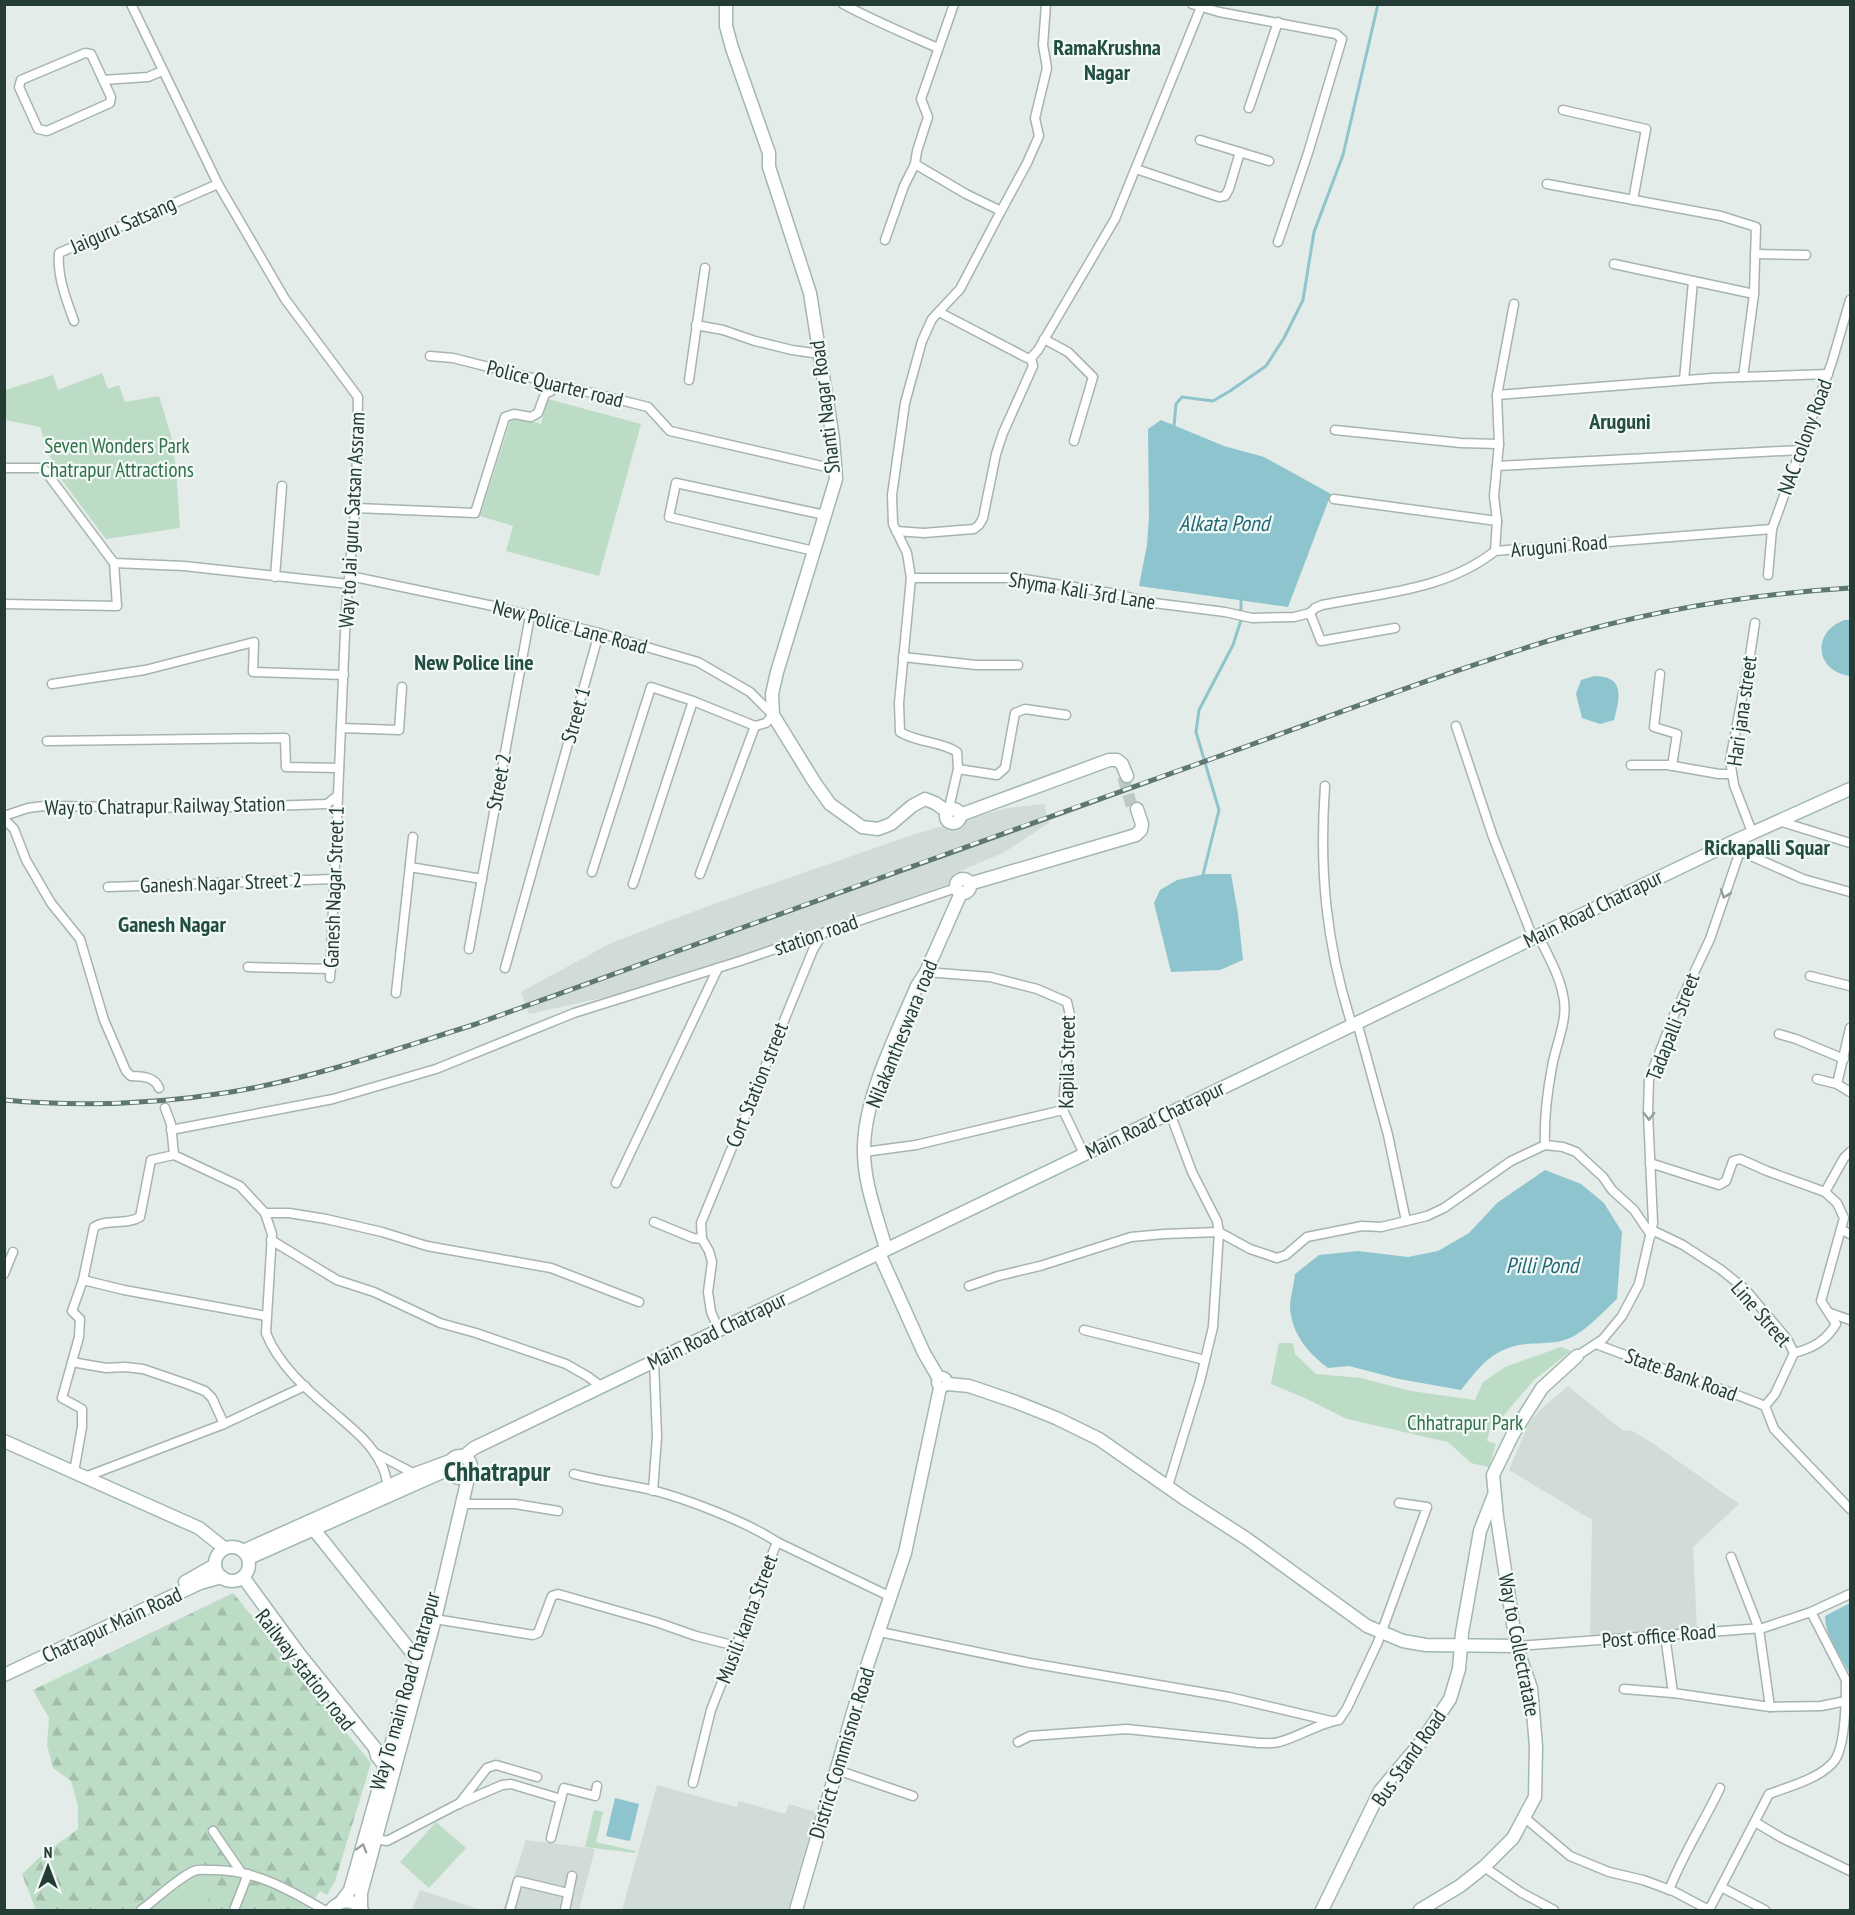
<svg xmlns="http://www.w3.org/2000/svg" width="1855" height="1915" font-family="'PT Sans Narrow',sans-serif">
  <defs>
    <pattern id="forest-firs" width="22" height="20" patternUnits="userSpaceOnUse" patternTransform="scale(1.5)"><rect width="22" height="20" fill="#bddcc5"/><path d="M5 1l3.5 6h-7zM16 11l3.5 6h-7z" fill="#a2beaa"/></pattern>
  </defs>
  <rect width="100%" height="100%" fill="#e3ece8"/>
  <g fill="#d1dcd7">
    <path d="M1044,804L1049,823L1003,853L955,873L948,884L779,944L624,993L529,1014L521,992L611,943L711,905L918,833L1007,808Z"/>
    <path d="M1568,1386L1622,1430L1632,1431L1651,1442L1739,1504L1693,1547L1697,1629L1590,1636L1592,1520L1509,1470L1528,1425L1539,1411Z"/>
    <path d="M657,1785L736,1807L739,1801L785,1814L789,1804L816,1812L788,1910H622Z"/>
    <path d="M526,1840L595,1849L579,1910H503Z"/>
    <path d="M420,1890L481,1910H412Z"/>
  </g>
  <path fill="url(#forest-firs)" d="M233,1593L371,1763L335,1881L327,1895L320,1891L309,1908L312,1910H36L22,1874L39,1858L78,1829V1806L71,1781L53,1768L47,1745L49,1718L33,1690Z"/>
  <g fill="#bddcc5">
    <path d="M102,373L108,389L119,385L125,402L159,396L172,439L176,469L180,528L106,539L55,471L40,427L5,420V390L53,375L58,390Z"/>
    <path d="M548,399L641,424L599,576L506,551L513,526L480,516L512,416L541,424Z"/>
    <path d="M1279,1343H1293L1295,1354L1316,1374L1361,1378L1411,1391L1475,1400L1483,1382L1505,1367L1561,1347L1571,1351L1534,1380L1498,1422L1492,1421L1487,1441L1496,1444L1489,1467L1471,1463L1448,1442L1347,1419L1305,1398L1271,1384Z"/>
    <path d="M594,1810L603,1812L596,1842L636,1851L635,1853L585,1847Z"/>
    <path d="M436,1822L466,1848L429,1888L400,1862Z"/>
    <path d="M215,1872L206,1910H152L149,1907C170,1891 188,1874 215,1872Z"/>
  </g>
  <g fill="#8ec4ce">
    <path d="M1161,420L1224,446L1264,457L1331,494L1288,607L1139,586L1147,545L1149,517L1148,429Z"/>
    <path d="M1845,620H1850L1849,676C1814,670 1812,631 1845,620Z"/>
    <path d="M1594,676C1625,676 1620,697 1614,720L1600,724L1582,718L1576,694L1581,680Z"/>
    <path d="M1205,874H1231L1238,914L1243,960L1220,970L1171,972L1154,903L1160,890L1177,880Z"/>
    <path d="M1545,1170L1581,1184L1604,1203L1622,1232L1617,1299C1604,1311 1586,1331 1570,1338C1554,1345 1535,1342 1519,1345C1490,1351 1479,1368 1461,1390L1399,1379L1349,1366L1328,1368C1308,1353 1292,1334 1290,1308C1290,1298 1294,1285 1295,1274L1319,1255L1358,1251L1408,1257L1438,1251L1469,1233L1497,1203Z"/>
    <path d="M1850,1603V1674C1841,1657 1825,1635 1825,1616Z"/>
    <path d="M615,1798L639,1804L630,1841L606,1836Z"/>
  </g>
  <g fill="none" stroke-linecap="round" stroke-linejoin="round">
    <g stroke="#8ec4ce" stroke-width="3">
      <path d="M1174,426L1176,404L1182,397L1213,401L1230,391L1266,366L1284,338L1303,300L1314,232L1343,155L1378,4"/>
      <path d="M1202,879L1219,810L1196,732L1199,710L1233,645L1241,620V598"/>
    </g>
    <path stroke="#bdc9c4" stroke-width="12" stroke-dasharray="12 6" stroke-linecap="butt" d="M1123,777L1133,810"/>
    <g stroke="#a6b4af" stroke-width="11">
      <g id="street">
        <path d="M843,4C874,21 906,34 938,48"/>
        <path d="M1192,4L1219,12L1336,34L1342,39L1308,153L1278,242"/>
        <path d="M85,53L91,54L111,97L110,103L47,131L38,129L19,87L21,80Z"/>
        <path d="M103,80L148,77L162,71"/>
        <path d="M1249,108L1278,22"/>
        <path d="M1563,110L1646,129L1633,200"/>
        <path d="M1200,140L1269,161"/>
        <path d="M1136,169L1219,197L1225,196L1229,189L1240,152"/>
        <path d="M1547,184L1721,216L1756,227L1754,294L1743,377"/>
        <path d="M1001,211L1027,163L1039,136L1035,118L1047,68L1043,45L1046,4"/>
        <path d="M885,240L904,186L915,164"/>
        <path d="M1755,254L1806,255"/>
        <path d="M1614,264L1754,294"/>
        <path d="M939,312L1027,358H1031L1038,350L1115,219L1201,7"/>
        <path d="M74,321C66,299 57,276 59,253L218,184"/>
        <path d="M696,325L723,330L755,341L792,350L820,354"/>
        <path d="M1044,339L1068,352L1093,377L1074,441"/>
        <path d="M430,356L453,358L648,407L670,431L835,469"/>
        <path d="M689,380L705,268"/>
        <path d="M1684,380L1693,281"/>
        <path d="M1497,395L1713,378L1828,374"/>
        <path d="M1335,430L1461,443L1499,444"/>
        <path d="M1497,466L1800,450"/>
        <path d="M4,468H43L114,563L184,566L349,584"/>
        <path d="M1334,499L1497,521"/>
        <path d="M356,508L475,513L505,417L514,414L531,417L538,413L545,394L551,391"/>
        <path d="M896,531L924,533L974,529L979,525L983,518L996,454L1003,433L1033,366L1031,358"/>
        <path d="M814,551L669,517L676,483L825,515"/>
        <path d="M1495,551L1497,521L1494,496L1499,444L1497,395L1514,304"/>
        <path d="M1768,575L1772,529L1832,362L1850,300"/>
        <path d="M350,576L493,606L599,633L698,662L750,692L773,715L766,723L755,726L693,701L651,687L592,872"/>
        <path d="M275,577L282,486"/>
        <path d="M911,578H1018L1111,593L1154,603L1225,612L1252,618L1294,617L1310,613L1315,608L1322,605C1382,593 1446,590 1495,551L1772,529"/>
        <path d="M4,604L117,606L114,563"/>
        <path d="M1310,613L1321,641L1395,628"/>
        <path d="M903,657L976,665H1018"/>
        <path d="M1660,674L1654,727L1677,734L1672,766"/>
        <path d="M52,684L145,670L254,642L253,672L344,675"/>
        <path d="M1456,726L1493,837L1533,938"/>
        <path d="M341,728L399,730L402,687"/>
        <path d="M47,741L285,738L286,767L339,768"/>
        <path d="M1631,765H1668L1719,774H1732"/>
        <path d="M958,769L997,775L1005,768L1015,713L1025,709L1066,715"/>
        <path d="M1325,786C1319,870 1326,945 1352,1025"/>
        <path d="M948,812L958,769L957,752C940,741 918,743 900,732L899,703L911,578L907,553L893,524L892,495L905,403L922,341L932,319L960,289L1001,211L966,194L915,164L917,151L928,117L921,99L954,4"/>
        <path d="M4,816L28,808L44,806L205,808L327,804L338,795L346,610L356,500L358,397L285,299L218,184L131,4"/>
        <path d="M4,819L14,829L26,860L51,903L80,939L104,1020L126,1071L131,1076C142,1076 155,1077 159,1088"/>
        <path d="M1779,821L1850,843"/>
        <path d="M1752,832L1734,785L1730,760L1749,662L1755,623"/>
        <path d="M1740,851L1803,879L1850,892"/>
        <path d="M410,867L482,879"/>
        <path d="M700,874L755,726"/>
        <path d="M633,884L693,701"/>
        <path d="M108,887L334,879"/>
        <path d="M1538,935C1547,954 1559,974 1563,995C1569,1019 1556,1043 1552,1067C1547,1093 1544,1118 1545,1145"/>
        <path d="M469,949L530,616"/>
        <path d="M248,967L331,969"/>
        <path d="M505,968L599,633"/>
        <path d="M926,972L990,977L1037,989L1067,1002L1070,1015L1063,1110L1084,1154"/>
        <path d="M1810,976L1850,986"/>
        <path d="M330,978L338,796"/>
        <path d="M396,993L413,837"/>
        <path d="M1357,1022L1388,1135L1406,1221"/>
        <path d="M1850,1028L1837,1084L1850,1092"/>
        <path d="M1779,1034L1796,1039L1844,1059"/>
        <path d="M1817,1079L1837,1084"/>
        <path d="M165,1108L171,1124L174,1155L240,1186L265,1213L272,1234L266,1333C278,1364 306,1389 331,1410C349,1426 370,1441 381,1464C385,1470 386,1478 388,1486"/>
        <path d="M171,1130L333,1099L436,1069L574,1013L740,961L956,888"/>
        <path d="M864,1152L916,1145L1063,1110"/>
        <path d="M1650,1163L1719,1185L1726,1181L1733,1161L1740,1159L1767,1171L1825,1192"/>
        <path d="M616,1183L718,968"/>
        <path d="M265,1213H289L326,1219L382,1232L427,1246L551,1268L639,1302"/>
        <path d="M654,1222L693,1238L702,1239"/>
        <path d="M1652,1230L1683,1245L1720,1269L1745,1289L1787,1339L1794,1353L1775,1394L1765,1406L1774,1429L1850,1509"/>
        <path d="M1842,1230L1850,1234"/>
        <path d="M271,1240L337,1280L374,1292L440,1323L476,1333L566,1364L587,1376L602,1387"/>
        <path d="M4,1274L13,1252"/>
        <path d="M83,1280L124,1290L266,1316"/>
        <path d="M969,1286L998,1276L1040,1266L1131,1237L1164,1234L1219,1232L1250,1249L1277,1258L1286,1255L1307,1237L1362,1226L1381,1227L1427,1216L1444,1208L1511,1161L1545,1145L1563,1147L1576,1152L1603,1177L1612,1190L1634,1210L1651,1235"/>
        <path d="M1830,1313L1850,1320"/>
        <path d="M719,1330L711,1312L708,1292L712,1262L709,1251L702,1239L701,1223L813,950L823,933"/>
        <path d="M1084,1330L1205,1360"/>
        <path d="M1596,1344C1652,1366 1709,1383 1765,1406"/>
        <path d="M1794,1353C1813,1348 1826,1341 1836,1324L1821,1301L1844,1218L1837,1203L1825,1192L1844,1158L1850,1152"/>
        <path d="M1577,1356L1603,1339L1622,1316L1639,1284L1653,1223L1648,1113L1649,1079L1675,1013L1710,939L1740,851L1739,839"/>
        <path d="M72,1362L106,1368L125,1367L143,1369L187,1384L205,1391L212,1398L224,1424"/>
        <circle cx="942" cy="1382" r="6"/>
        <path d="M375,1453L415,1474"/>
        <path d="M74,1472L82,1427V1409L62,1398L79,1337L80,1319L72,1311L83,1280L94,1227C108,1218 125,1226 140,1217L151,1160L174,1155"/>
        <path d="M574,1474C600,1481 626,1484 652,1490C687,1499 747,1522 777,1542"/>
        <path d="M85,1477L224,1424L305,1386"/>
        <path d="M1168,1486L1200,1381L1213,1327L1219,1232L1217,1221L1192,1172L1170,1113"/>
        <path d="M653,1491L657,1437L654,1361"/>
        <path d="M462,1504H515L558,1511"/>
        <path d="M1731,1557L1759,1629L1770,1707"/>
        <path d="M1811,1612L1848,1684"/>
        <path d="M435,1619L533,1635L538,1633L552,1596L558,1594L656,1622L696,1636L736,1646"/>
        <path d="M880,1632L1030,1663L1229,1697L1331,1721"/>
        <path d="M1665,1635L1673,1693L1770,1707L1821,1706L1846,1701"/>
        <path d="M1518,1646L1763,1628L1811,1612L1850,1594"/>
        <path d="M1624,1689L1673,1693"/>
        <path d="M1018,1742L1030,1736L1127,1729L1259,1743C1265,1743 1273,1744 1279,1742C1299,1737 1319,1723 1339,1720L1347,1708L1378,1642L1427,1507L1399,1503"/>
        <path d="M837,1770L913,1796"/>
        <path d="M693,1783L711,1710L777,1542L891,1597"/>
        <path d="M459,1804L487,1768L496,1765L537,1777"/>
        <path d="M1524,1817L1570,1856L1609,1872L1643,1880L1673,1891L1709,1910"/>
        <path d="M1755,1822L1782,1838L1850,1871"/>
        <path d="M213,1831L241,1872"/>
        <path d="M551,1838L561,1799"/>
        <path d="M376,1839L387,1841L458,1804L502,1785L511,1784L561,1799L564,1788L595,1796L597,1786"/>
        <path d="M1484,1867L1522,1893L1554,1910"/>
        <path d="M1721,1887L1765,1910"/>
        <path d="M1669,1890C1683,1854 1704,1822 1720,1788"/>
        <path d="M141,1910C157,1899 176,1879 194,1871C199,1869 206,1870 212,1870C253,1869 290,1890 324,1910"/>
        <path d="M234,1910L248,1874"/>
        <path d="M510,1910L518,1881L568,1893"/>
        <path d="M565,1910L572,1876"/>
        <path d="M1709,1910L1769,1794C1788,1787 1822,1778 1835,1760C1845,1745 1846,1700 1846,1681"/>
      </g>
    </g>
    <g stroke="#a2b7b0" stroke-width="15">
      <g id="secondary">
        <path d="M726,4V26L732,48L769,153V167L810,293L833,439L836,479L777,672L772,694L773,715L815,783L830,804L862,827L878,829L891,824L912,806L925,799L935,803L948,812"/>
        <circle cx="953" cy="816" r="7"/>
        <path d="M960,815L1109,760H1117L1122,764L1127,776"/>
        <circle cx="963" cy="886" r="7"/>
        <path d="M969,884L1136,835L1141,830L1142,824L1137,809"/>
        <path d="M886,1249C877,1216 863,1182 864,1147C865,1095 897,1034 917,986L926,972L961,893"/>
        <path d="M879,1253L924,1353L938,1377"/>
        <path d="M948,1384L969,1386L1016,1402L1056,1418L1099,1439L1185,1499L1247,1539L1367,1626L1403,1641L1426,1645L1518,1646"/>
        <path d="M4,1441L199,1528L224,1548"/>
        <circle cx="460" cy="1467" r="11"/>
        <path d="M463,1457L474,1448L1739,839L1850,789"/>
        <path d="M308,1522L421,1664"/>
        <circle cx="232" cy="1564" r="17"/>
        <path d="M243,1551L415,1474L453,1460"/>
        <path d="M249,1558L449,1469"/>
        <path d="M243,1577L300,1655L375,1748L377,1756L388,1770"/>
        <path d="M185,1582L215,1565"/>
        <path d="M4,1675L200,1583L222,1577"/>
        <path d="M341,1902L350,1890L403,1703"/>
        <path d="M361,1909V1893L435,1619L469,1474"/>
        <path d="M331,1910C340,1899 353,1898 362,1910"/>
        <path d="M796,1910L863,1678L905,1553L940,1388"/>
        <path d="M1322,1910L1380,1791L1422,1741L1450,1699L1459,1669L1462,1633L1480,1531L1494,1495"/>
        <path d="M1420,1910L1460,1886L1484,1867L1513,1838L1535,1797L1536,1746L1531,1688L1520,1657L1513,1624L1497,1517L1493,1475L1513,1434L1542,1388L1577,1356"/>
      </g>
    </g>
    <use href="#street" stroke="#fff" stroke-width="8"/>
    <use href="#secondary" stroke="#fff" stroke-width="12"/>
    <g stroke="#5e7871" stroke-width="5">
      <path id="rail" d="M4,1100C79,1107 157,1104 231,1092C315,1078 396,1049 476,1024C722,935 968,845 1214,758C1326,718 1437,675 1551,640C1648,611 1750,594 1850,588"/>
    </g>
    <use href="#rail" stroke="#f3f9f6" stroke-width="3" stroke-dasharray="9" stroke-linecap="butt"/>
  </g>
  <defs><path id="oneway-chevron" d="M-2-3.5L2.5 0L-2 3.5" fill="none" stroke-width="1.6" stroke-linecap="round" stroke-linejoin="round" transform="scale(1.5)"/></defs>
  <g stroke="#929e9a">
    <use href="#oneway-chevron" transform="translate(1725 894) rotate(109)"/>
    <use href="#oneway-chevron" transform="translate(1649 1116) rotate(89)"/>
    <use href="#oneway-chevron" transform="translate(362 1848) rotate(-74)"/>
  </g>
  <g text-anchor="middle" stroke-width="4.5" stroke-linejoin="round" paint-order="stroke">
    <g font-size="21" fill="#243c36" stroke="#f3f9f6">
      <text transform="translate(123 225) rotate(-24)" y="7">Jaiguru Satsang</text>
      <text transform="translate(555 384) rotate(14)" y="7">Police Quarter road</text>
      <text transform="translate(825 407) rotate(-97)" y="7">Shanti Nagar Road</text>
      <text transform="translate(1805 437) rotate(-70)" y="7">NAC colony Road</text>
      <text transform="translate(352 520) rotate(-87)" y="7">Way to Jai guru Satsan Assram</text>
      <text transform="translate(1559 546) rotate(-5)" y="7">Aruguni Road</text>
      <text transform="translate(1082 591) rotate(9)" y="7">Shyma Kali 3rd Lane</text>
      <text transform="translate(570 627) rotate(15)" y="7">New Police Lane Road</text>
      <text transform="translate(1742 711) rotate(-82)" y="7">Hari jana street</text>
      <text transform="translate(576 715) rotate(-74)" y="7">Street 1</text>
      <text transform="translate(499 782) rotate(-79)" y="7">Street 2</text>
      <text transform="translate(165 806) rotate(-1)" y="7">Way to Chatrapur Railway Station</text>
      <text transform="translate(221 883) rotate(-2)" y="7">Ganesh Nagar Street 2</text>
      <text transform="translate(334 887) rotate(-88)" y="7">Ganesh Nagar Street 1</text>
      <text transform="translate(1593 909) rotate(-26)" y="7">Main Road Chatrapur</text>
      <text transform="translate(816 935) rotate(-19)" y="7">station road</text>
      <text transform="translate(1673 1027) rotate(-69)" y="7">Tadapalli Street</text>
      <text transform="translate(902 1034) rotate(-68)" y="7">Nilakantheswara road</text>
      <text transform="translate(1067 1062) rotate(-89)" y="7">Kapila Street</text>
      <text transform="translate(757 1085) rotate(-68)" y="7">Cort Station street</text>
      <text transform="translate(1155 1120) rotate(-26)" y="7">Main Road Chatrapur</text>
      <text transform="translate(1761 1314) rotate(49)" y="7">Line Street</text>
      <text transform="translate(717 1331) rotate(-26)" y="7">Main Road Chatrapur</text>
      <text transform="translate(1681 1375) rotate(20)" y="7">State Bank Road</text>
      <text transform="translate(747 1619) rotate(-69)" y="7">Musili kanta Street</text>
      <text transform="translate(112 1625) rotate(-25)" y="7">Chatrapur Main Road</text>
      <text transform="translate(1659 1636) rotate(-5)" y="7">Post office Road</text>
      <text transform="translate(1519 1645) rotate(79)" y="7">Way to Collectratate</text>
      <text transform="translate(305 1670) rotate(52)" y="7">Railway station road</text>
      <text transform="translate(405 1691) rotate(-74)" y="7">Way To main Road Chatrapur</text>
      <text transform="translate(842 1753) rotate(-73)" y="7">District Commisnor Road</text>
      <text transform="translate(1409 1758) rotate(-55)" y="7">Bus Stand Road</text>
    </g>
    <g font-size="21" fill="#307149" stroke="#f3f9f6">
      <text x="117" y="453">Seven Wonders Park<tspan x="117" dy="24">Chatrapur Attractions</tspan></text>
      <text x="1465" y="1430">Chhatrapur Park</text>
    </g>
    <g font-size="22" font-weight="bold" fill="#214d42" stroke="#f3f9f6">
      <text x="1107" y="55">RamaKrushna<tspan x="1107" dy="25">Nagar</tspan></text>
      <text x="1620" y="429">Aruguni</text>
      <text x="474" y="670">New Police line</text>
      <text x="1767" y="855">Rickapalli Squar</text>
      <text x="172" y="932">Ganesh Nagar</text>
    </g>
    <g font-size="22" font-style="italic" fill="#216775" stroke="#f3f9f6">
      <text x="1224" y="531">Alkata Pond</text>
      <text x="1542" y="1273">Pilli Pond</text>
    </g>
    <g font-size="27" font-weight="bold" fill="#214d42" stroke="#f3f9f6">
      <text x="497" y="1481">Chhatrapur</text>
    </g>
  </g>
  <rect width="1855" height="1915" fill="none" stroke="#243c36" stroke-width="12"/>
  <g transform="translate(48 1867)" stroke="#f3f9f6" stroke-width="4.5" paint-order="stroke">
  <path d="M0-4.5L10 22L0 15L-10 22Z" fill="#243c36"/>
  <text y="-9" font-size="16" font-weight="bold" text-anchor="middle" fill="#243c36">N</text>
  </g>
</svg>
